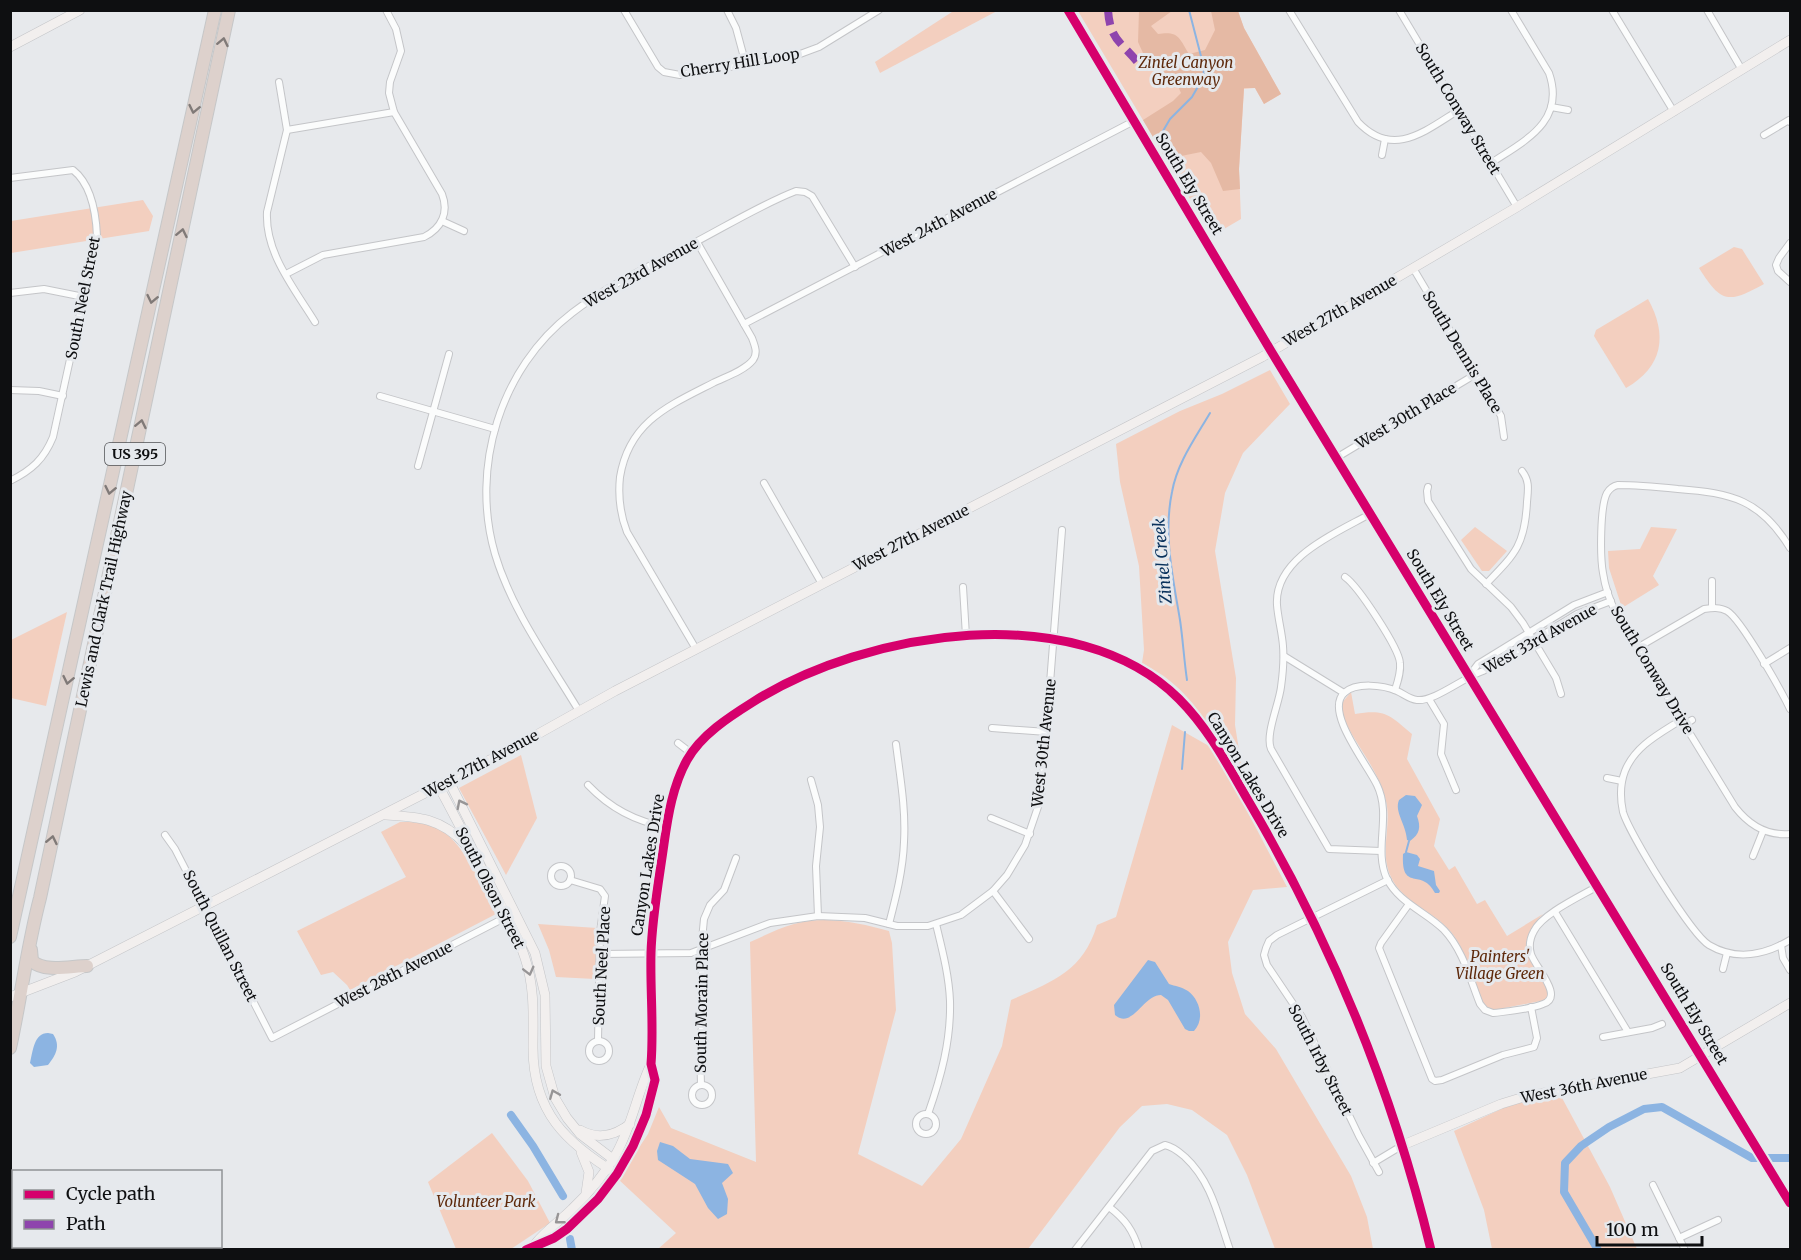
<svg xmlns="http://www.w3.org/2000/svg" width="1801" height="1260" font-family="Merriweather,serif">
  <rect width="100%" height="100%" fill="#e7e9ec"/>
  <g fill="#f3cfbf">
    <path d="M955,10L997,11L880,73L875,62Z"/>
    <path d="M1078,11H1238L1244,28L1281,94L1264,104L1255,88L1244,89L1239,169L1241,219L1212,236Z"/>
    <path d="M143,200L153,216L149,231L11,253V221Z"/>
    <path d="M1734,247L1742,249L1764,284C1728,304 1721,303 1699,268Z"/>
    <path d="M1648,299C1668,335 1663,367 1626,388L1594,336L1596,330Z"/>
    <path d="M1270,370L1290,404L1243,453L1225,493L1215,551L1236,678L1235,725L1242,769L1236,773C1218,740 1200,705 1170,681C1162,674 1152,669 1142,663L1144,650L1139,566L1120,482L1116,444L1180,411L1222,394Z"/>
    <path d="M1475,527L1507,551L1489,571H1482L1461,540Z"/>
    <path d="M1651,527L1677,529L1653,576L1659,585L1622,608L1609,568L1608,551L1640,549Z"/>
    <path d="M67,612L46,706L11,698V640Z"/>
    <path d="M1351,692L1355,714C1386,709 1389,715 1412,734L1407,759L1440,819L1434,846L1449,870L1455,866L1477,904L1485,900L1507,936L1543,914C1511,946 1534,963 1549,993L1546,1000L1494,1010L1486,1007C1472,983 1469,954 1451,932C1434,911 1403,903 1391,877C1379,852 1392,826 1386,801C1379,770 1355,744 1342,716L1341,704Z"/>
    <path d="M1172,725L1209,746L1244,805L1287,887L1253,890L1228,942L1232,973L1245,1014L1276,1049L1351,1176L1367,1217L1373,1249H1275L1247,1175L1227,1135L1192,1110L1167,1104L1142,1106L1120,1127L1028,1249H658L676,1233L618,1179L648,1134L659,1107L671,1128L756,1162L750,942C764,936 779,928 794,924C824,915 860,923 889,931L892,943L896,1010L858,1154L922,1186L961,1139L1002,1046L1011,1000C1051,982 1083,972 1097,925L1116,917Z"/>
    <path d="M521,755L537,818L506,875L459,788Z"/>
    <path d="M400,822C412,822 422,822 433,826C464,838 481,887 496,914L350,990L347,985L333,972L321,975L297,931L406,877L381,832Z"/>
    <path d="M538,924L597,928L595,979L556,977L549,950Z"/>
    <path d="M1561,1096L1610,1187L1637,1249H1492L1484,1210L1454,1131L1514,1103Z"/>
    <path d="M492,1133L528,1181L550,1223L511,1249H456L428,1182Z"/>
  </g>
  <path fill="#e5b9a4" d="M1139,11H1172L1151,26L1158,34C1179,31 1179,38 1189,54L1205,50L1215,30L1211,11H1238L1244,28L1281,94L1264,104L1255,88H1244L1239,169L1240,189L1223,191L1211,163L1201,152L1166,159L1143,120L1173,101L1181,93L1175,80L1147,62L1138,42Z"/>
  <g fill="#8cb4e2">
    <path d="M1406,795L1415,796L1422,805L1417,816C1421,827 1420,834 1410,841L1407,840C1406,824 1394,812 1399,800Z"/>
    <path d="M1406,852L1417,855L1420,859L1418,866L1434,871L1436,885L1440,891L1439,893H1435C1422,867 1401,893 1403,854Z"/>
    <path d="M1148,960L1155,962L1169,984C1175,986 1182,987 1188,991C1200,1000 1205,1019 1194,1031H1189L1185,1029L1168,1000L1161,995C1143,995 1132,1030 1115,1015L1114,1005Z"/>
    <path d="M48,1033L53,1034C61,1046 56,1055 48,1065L34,1067L30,1063C33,1051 34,1033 48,1033Z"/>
    <path d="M660,1142L673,1146L690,1159L728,1164L733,1173L722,1183L728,1199L727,1214L718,1219L708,1208L695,1184L658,1160L657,1151Z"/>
  </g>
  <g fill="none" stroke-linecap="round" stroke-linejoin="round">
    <g stroke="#8cb4e2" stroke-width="2">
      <path d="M1163,131L1170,119L1192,97L1204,76L1203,64L1189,10"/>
      <path d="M1187,680C1184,660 1183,640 1180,620C1173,578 1163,535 1172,492C1177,463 1196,437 1210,413"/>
      <path d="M1182,769L1185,732"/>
      <path d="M1406,852L1409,841"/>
    </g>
    <g stroke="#8cb4e2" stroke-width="8">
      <path d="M511,1115L533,1146L563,1196"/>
      <path d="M570,1239L572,1250"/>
      <path d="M1598,1250L1564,1192L1565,1163L1581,1146L1609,1127L1644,1109L1662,1107L1752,1158H1790"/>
    </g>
    <g stroke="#c4c5c8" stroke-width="8">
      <g id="street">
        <path d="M624,10L658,67L664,72L680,75L792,57L819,47L879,10"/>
        <path d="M727,10L736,28L746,65"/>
        <path d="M1289,10L1358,122C1393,159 1425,131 1459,110"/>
        <path d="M1399,10L1517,207"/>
        <path d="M1612,10L1674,112"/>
        <path d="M1707,10L1742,70"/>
        <path d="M279,82L287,130L267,212C265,253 294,288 315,322"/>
        <path d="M1551,107L1568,110"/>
        <path d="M287,130L394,112"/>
        <path d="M1764,135L1789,120L1790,122"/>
        <path d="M1382,155L1385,139"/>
        <path d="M1491,163C1524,141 1566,122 1549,73L1511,10"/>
        <path d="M10,178L73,170C92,185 96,213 97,236L53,437C44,459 32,470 10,481"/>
        <path d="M442,221L464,231"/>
        <path d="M1790,243L1779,258L1776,265L1778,271L1790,282"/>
        <path d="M1413,268L1501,416L1504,437"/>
        <path d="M286,274L323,255L424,237C442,228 449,212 442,194L394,112L389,93L390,82L401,51L396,29L386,10"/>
        <path d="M10,293L44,289L84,297"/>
        <path d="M744,324L1134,121"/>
        <path d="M10,390L39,391L63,396"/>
        <path d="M380,396L495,429"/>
        <path d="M1336,458L1476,374"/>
        <path d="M418,466L449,354"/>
        <path d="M764,483L822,584"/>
        <path d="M1428,487L1427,491L1428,501L1471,569L1511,607L1523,623L1556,678L1561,694"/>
        <path d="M1370,514C1336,533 1274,558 1277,605C1278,619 1282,632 1283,646C1284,659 1283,673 1281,687C1279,704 1265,735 1271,749L1329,849L1381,851"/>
        <path d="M1790,548C1761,500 1732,493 1678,489C1658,487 1638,485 1618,485C1613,486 1610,488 1607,493C1600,506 1600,557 1603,573C1605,587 1610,601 1616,613L1735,807C1749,825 1767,836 1790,834"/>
        <path d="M1345,577C1358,586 1399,648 1400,663C1401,672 1398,681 1395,690"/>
        <path d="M1712,581V608"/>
        <path d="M1486,584C1515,554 1525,545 1527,502C1528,490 1530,481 1522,471"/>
        <path d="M963,587L966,636"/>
        <path d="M1637,648L1704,609C1712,608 1720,607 1727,611C1741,619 1782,692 1790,709"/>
        <path d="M696,649L627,532C620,514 618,496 620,477C629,422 668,406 713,383C725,377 744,371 753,360C758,353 755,346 752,338L697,242"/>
        <path d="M1284,656L1344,693"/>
        <path d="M1764,664L1790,648"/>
        <path d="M1469,676L1478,664L1574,605L1608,592"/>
        <path d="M1429,699L1444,724L1441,754L1456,790"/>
        <path d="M579,711C549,661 512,611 495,554C470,468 500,368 572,313C608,285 650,266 690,245C723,228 762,204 796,191L805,192L812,196L855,267"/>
        <path d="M1681,720C1659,734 1635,746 1625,771C1620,784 1620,798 1623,812C1629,833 1691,934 1709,945C1736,961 1765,955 1790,940"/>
        <path d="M1684,725L1692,720"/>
        <path d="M992,728L1047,732"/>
        <path d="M678,743L691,753"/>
        <path d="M1607,778L1622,781"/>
        <path d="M811,780L818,805L820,827L816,866L818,916"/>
        <path d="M588,785C609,807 636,822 667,827"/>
        <path d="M991,818L1030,834"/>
        <path d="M165,835L175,849L272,1038L510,915"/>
        <path d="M1753,856L1763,831"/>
        <circle cx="561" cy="876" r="10"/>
        <path d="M570,880L600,889L605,896L600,932L598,1041"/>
        <path d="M1598,886C1581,896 1542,914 1534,931C1530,938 1529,947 1531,954C1535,967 1565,997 1543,1004C1528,1010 1509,1011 1493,1013L1485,1010L1480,1004C1470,979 1463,950 1444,930C1426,912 1399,903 1387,879C1373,849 1392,816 1377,785C1368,765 1324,712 1344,693C1356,682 1383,685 1397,691C1404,694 1409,699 1417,700C1434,702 1464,677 1483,671L1577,614L1611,601"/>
        <path d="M993,891L1029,939"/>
        <path d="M1409,904L1381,943L1379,948L1432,1079L1435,1081L1442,1080L1503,1055L1534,1047L1537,1038L1531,1007"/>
        <path d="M1555,912L1628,1032"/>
        <path d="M889,924C896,897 903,870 904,842C906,809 900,776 896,744"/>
        <path d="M1781,945L1783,958L1790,970"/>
        <path d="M600,954L691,953L770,923L818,916L865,918L897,926H928L961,915L993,891L1007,875L1025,845L1041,798L1062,530"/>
        <path d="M1723,969L1727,953"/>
        <path d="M1603,1037L1652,1028L1662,1024"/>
        <circle cx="599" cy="1051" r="10"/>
        <circle cx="702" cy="1095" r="10"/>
        <path d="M701,1085L700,1046L703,1015L701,950L704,919L710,905L724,890L736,858"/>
        <path d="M928,1114C941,1077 951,1041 950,1001C949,975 942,949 936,924"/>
        <circle cx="926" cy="1124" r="10"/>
        <path d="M1373,1163L1403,1145"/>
        <path d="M1379,1172L1359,1136L1302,1017L1267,965L1264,955L1266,948L1269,941L1277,935L1388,880"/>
        <path d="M1653,1185L1685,1250"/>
        <path d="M1109,1207C1125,1219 1133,1230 1139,1250"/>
        <path d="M1679,1238L1718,1220"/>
        <path d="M1075,1250L1152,1151L1165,1145C1174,1147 1179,1152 1185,1157C1212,1182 1218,1216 1230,1250"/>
      </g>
    </g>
    <g stroke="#c4c5c8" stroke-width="10">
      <g id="secondary">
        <path d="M1068,10L1271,351L1790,1203"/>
        <path d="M10,47L80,10"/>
        <path d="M449,781L535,953L545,995L546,1066L555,1098L567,1118L580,1134L622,1166"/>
        <path d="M439,787C457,820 474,854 492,888C504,911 517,933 525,958C535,988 533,1017 533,1048C533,1112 566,1143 617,1174"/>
        <path d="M385,815C419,817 441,818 465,844"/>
        <path d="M10,997L75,972L273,871L513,748L615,691L1262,357L1517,207L1790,40"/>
        <path d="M580,1130C598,1140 614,1136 630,1124"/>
        <path d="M1403,1145L1501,1104L1527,1096L1680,1068L1790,1003"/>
        <path d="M581,1152L589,1172L586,1193"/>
        <path d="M535,1244C546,1230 560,1221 572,1209C589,1193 604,1175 616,1154C632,1126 637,1093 651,1064"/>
        <path d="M526,1250L554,1238L567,1229L598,1199L617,1174L633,1146L646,1115L655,1080L651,1064C654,1027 650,990 651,953C652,917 659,880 664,844C668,815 673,785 687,760C701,735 729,717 753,702C865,631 1076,596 1179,699C1209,729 1228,766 1249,802C1331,941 1393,1093 1431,1250"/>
      </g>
    </g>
    <g stroke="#c6c7c8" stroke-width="14">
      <g id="highway">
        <path d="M10,937L215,10"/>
        <path d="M31,950L32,961C45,973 71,966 87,966"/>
        <path d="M10,1048C21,998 27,947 40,898L229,10"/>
      </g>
    </g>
    <use href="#street" stroke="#fbfcfc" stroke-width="6"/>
    <use href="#secondary" stroke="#f2efee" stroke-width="9"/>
    <use href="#highway" stroke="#ddd1cc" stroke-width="12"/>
    <path stroke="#8e44ad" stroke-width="8" stroke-dasharray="15 8" stroke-linecap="butt" d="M1108,10C1110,41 1122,42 1139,64"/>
    <g stroke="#e6e9ed" stroke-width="13">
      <g id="cycleway">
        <path d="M1068,10L1271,351L1790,1203"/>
        <path d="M526,1250L554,1238L567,1229L598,1199L617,1174L633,1146L646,1115L655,1080L651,1064C654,1027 650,990 651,953C652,917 659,880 664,844C668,815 673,785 687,760C701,735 729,717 753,702C865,631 1076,596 1179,699C1209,729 1228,766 1249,802C1331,941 1393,1093 1431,1250"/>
      </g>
    </g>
    <use href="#cycleway" stroke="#d6006c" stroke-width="9"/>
  </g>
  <defs><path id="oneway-chevron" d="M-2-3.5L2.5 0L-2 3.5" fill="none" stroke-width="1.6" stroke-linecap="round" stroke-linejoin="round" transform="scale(1.5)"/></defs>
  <g stroke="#807a78">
    <use href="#oneway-chevron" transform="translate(223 42) rotate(-78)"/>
    <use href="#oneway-chevron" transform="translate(194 109) rotate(102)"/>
    <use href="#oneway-chevron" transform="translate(182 233) rotate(-78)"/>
    <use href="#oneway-chevron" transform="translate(152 299) rotate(102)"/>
    <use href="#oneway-chevron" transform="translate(141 424) rotate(-78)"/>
    <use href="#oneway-chevron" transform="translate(110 490) rotate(102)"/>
    <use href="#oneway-chevron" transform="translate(68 680) rotate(102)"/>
    <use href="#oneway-chevron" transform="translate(52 840) rotate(-78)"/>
  </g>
  <g stroke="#979596">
    <use href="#oneway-chevron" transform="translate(461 804) rotate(-117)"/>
    <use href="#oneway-chevron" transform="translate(529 971) rotate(76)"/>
    <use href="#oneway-chevron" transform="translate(554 1094) rotate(-112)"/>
    <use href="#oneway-chevron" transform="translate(559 1220) rotate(142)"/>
  </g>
  <g text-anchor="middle" stroke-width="6" stroke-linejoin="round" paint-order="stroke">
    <rect fill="#e6e9ed" stroke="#4f5053" stroke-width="1.5" x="105" y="443" width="60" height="22" rx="4.5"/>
    <g font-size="14" font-weight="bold" fill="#0e0f11">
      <text x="135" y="459">US 395</text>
    </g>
    <g font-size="15" fill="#0e0f11" stroke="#e6e9ed">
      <text transform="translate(740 63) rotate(-9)" y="5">Cherry Hill Loop</text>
      <text transform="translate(1458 109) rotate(59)" y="5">South Conway Street</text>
      <text transform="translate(1189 184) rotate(59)" y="5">South Ely Street</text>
      <text transform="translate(939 223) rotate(-28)" y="5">West 24th Avenue</text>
      <text transform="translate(641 273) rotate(-29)" y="5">West 23rd Avenue</text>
      <text transform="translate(83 298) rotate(-79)" y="5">South Neel Street</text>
      <text transform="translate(1340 311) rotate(-30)" y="5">West 27th Avenue</text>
      <text transform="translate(1462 352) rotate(59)" y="5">South Dennis Place</text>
      <text transform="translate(1406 416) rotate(-31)" y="5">West 30th Place</text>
      <text transform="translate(911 538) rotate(-27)" y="5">West 27th Avenue</text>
      <text transform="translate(104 599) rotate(-78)" y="5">Lewis and Clark Trail Highway</text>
      <text transform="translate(1440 600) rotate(59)" y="5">South Ely Street</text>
      <text transform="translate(1540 639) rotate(-29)" y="5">West 33rd Avenue</text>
      <text transform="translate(1652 670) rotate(59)" y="5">South Conway Drive</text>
      <text transform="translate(1044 743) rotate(-84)" y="5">West 30th Avenue</text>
      <text transform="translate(481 764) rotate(-28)" y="5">West 27th Avenue</text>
      <text transform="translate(1248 775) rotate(59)" y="5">Canyon Lakes Drive</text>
      <text transform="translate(648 865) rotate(-81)" y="5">Canyon Lakes Drive</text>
      <text transform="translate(490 888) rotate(63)" y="5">South Olson Street</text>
      <text transform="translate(220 936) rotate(63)" y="5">South Quillan Street</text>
      <text transform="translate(602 966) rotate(-87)" y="5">South Neel Place</text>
      <text transform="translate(394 975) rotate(-27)" y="5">West 28th Avenue</text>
      <text transform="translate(702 1003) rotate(-89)" y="5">South Morain Place</text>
      <text transform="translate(1694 1014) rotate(59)" y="5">South Ely Street</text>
      <text transform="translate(1320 1060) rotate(63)" y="5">South Irby Street</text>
      <text transform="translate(1584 1086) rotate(-11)" y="5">West 36th Avenue</text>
    </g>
    <g font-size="15" font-style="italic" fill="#5e290b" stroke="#e6e9ed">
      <text x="1186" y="68">Zintel Canyon<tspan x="1186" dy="17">Greenway</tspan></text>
      <text x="1500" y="962">Painters'<tspan x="1500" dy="17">Village Green</tspan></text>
      <text x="486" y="1207">Volunteer Park</text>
    </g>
    <g font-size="16" font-style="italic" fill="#0a325c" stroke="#e6e9ed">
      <text transform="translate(1162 561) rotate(-95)" y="6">Zintel Creek</text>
    </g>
  </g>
  <rect width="1801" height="1260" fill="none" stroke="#0e0f11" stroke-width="24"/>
  <rect x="12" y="1170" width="210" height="78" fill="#e6e9ed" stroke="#909295" stroke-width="1.5"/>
  <rect x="24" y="1190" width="30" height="9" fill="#d6006c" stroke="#909295" stroke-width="1.5"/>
  <text x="66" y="1200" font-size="18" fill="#0e0f11">Cycle path</text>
  <rect x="24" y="1220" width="30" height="9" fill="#8e44ad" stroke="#909295" stroke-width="1.5"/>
  <text x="66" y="1230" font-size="18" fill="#0e0f11">Path</text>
  <path d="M1597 1236v9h105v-9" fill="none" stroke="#0e0f11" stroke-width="3"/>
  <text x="1606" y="1236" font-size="18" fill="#0e0f11" stroke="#e6e9ed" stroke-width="4.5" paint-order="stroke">100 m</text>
</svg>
